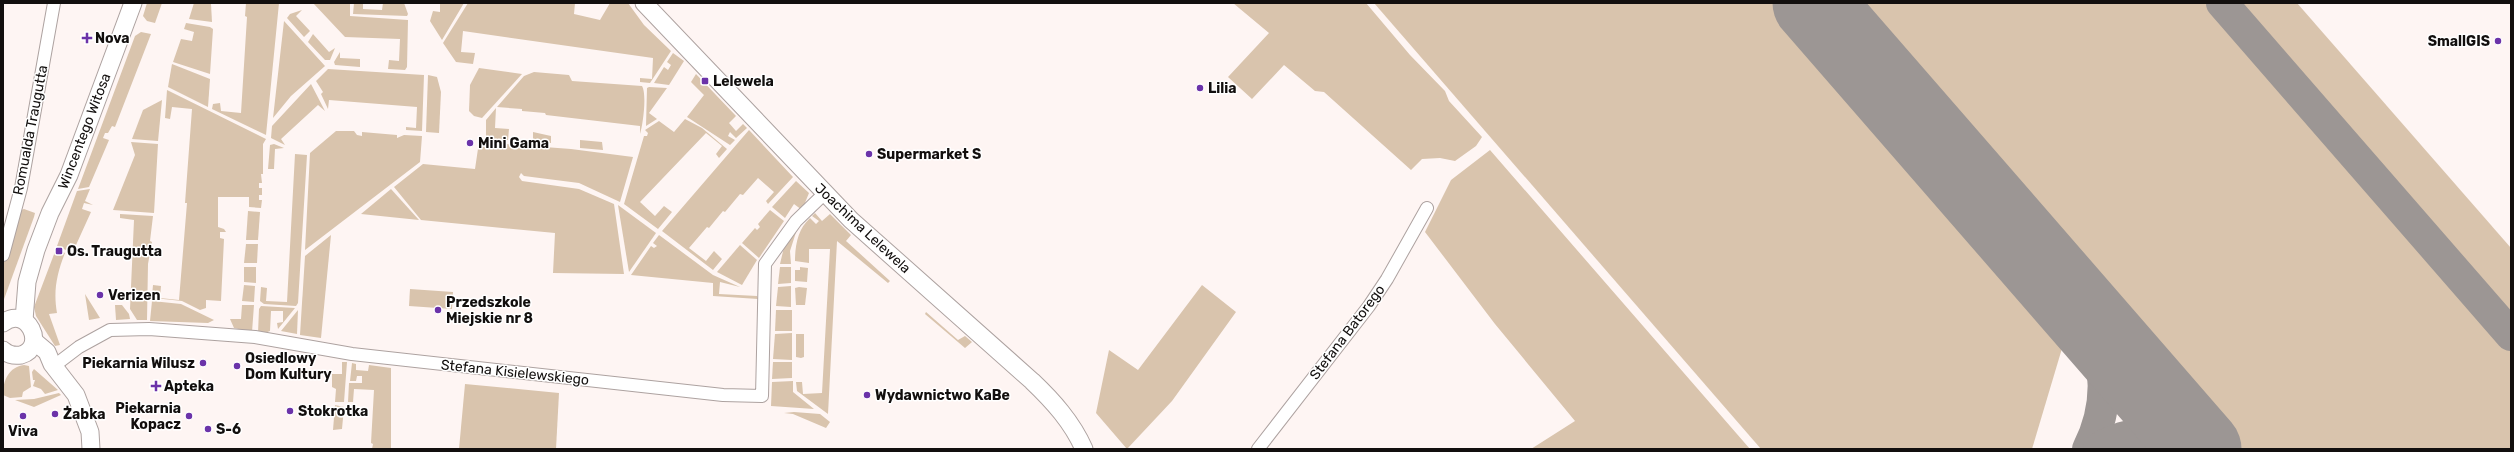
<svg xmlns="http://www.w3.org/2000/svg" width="2514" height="452" font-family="Rubik,sans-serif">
  <rect width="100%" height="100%" fill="#fef5f3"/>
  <g fill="#d9c4ad">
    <path d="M147,3H162L155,23L147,21L143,16Z"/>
    <path d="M194,3L211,4L212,22L189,19Z"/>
    <path d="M246,3H279L266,135L212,109L213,104L220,103L221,111L241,113L247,17L245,16Z"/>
    <path d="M313,3H350V16L408,20L407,67L405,70L388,69L389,60L399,61L400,39L345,37Z"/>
    <path d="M354,3H363V9L382,10L383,3H404L408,14L407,16L353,14Z"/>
    <path d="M434,3H464L442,40L430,21L433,11L440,12V4Z"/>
    <path d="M468,3H575L574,14L600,20L610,3H628L644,25L671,51L650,83L640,82V78L652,79L653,58L463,31L461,52L475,53L473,64L456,62L443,43Z"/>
    <path d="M1233,3H1366L1410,55L1445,91L1449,101L1482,137L1476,146L1455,161L1440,158L1422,159L1411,170L1324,92L1315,91L1284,65L1252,99L1228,77L1269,33Z"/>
    <path d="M1374,3H1779L2066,335L2032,449H1761Z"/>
    <path d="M1849,3H2208L2511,349V449H2237Z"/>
    <path d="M2234,3H2297L2511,248V322Z"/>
    <path d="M302,10L296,16L310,31L304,37L287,18L290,14Z"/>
    <path d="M284,21L325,66L291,96L273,118Z"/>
    <path d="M186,23L210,27L213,29L210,74L173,62L181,39L192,41L194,32L184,29Z"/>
    <path d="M141,32L151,34L115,127L112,126L108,133H105L103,138L109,140L89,187L78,189L135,36Z"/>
    <path d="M313,34L329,52L335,48L330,60H325L308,42Z"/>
    <path d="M340,52V58L360,59V67L335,65L334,62Z"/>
    <path d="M673,53L684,61L669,85L654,83L664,67L668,70L671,65L667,62Z"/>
    <path d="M172,64L210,79L208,107L168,87Z"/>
    <path d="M479,68L522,74L482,118L474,116L469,111L470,85Z"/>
    <path d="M328,69L424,75L422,131L406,130V127L416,128L417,107L329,100L328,109L321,94L323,92L316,81Z"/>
    <path d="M534,72L569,75L572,81L642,86C647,94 643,125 640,134V126L546,115L545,113L522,111V109L497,107L524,76Z"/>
    <path d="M696,74L736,116L729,123L736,131L743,124L747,128L736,138L730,132L728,136L735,140L730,145L687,117L704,95L691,82Z"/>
    <path d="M428,75L437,77L441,92L439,133L426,132Z"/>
    <path d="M311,84L325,111L318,105L281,139L285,145L271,138L272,126Z"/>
    <path d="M649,87L667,88L649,113L657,119L646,126L647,88Z"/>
    <path d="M167,90L266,139L263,144V174H261L262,183H259V188H262V195H259V200H262L261,208L249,207V197H218V227L224,229L226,232H220V238L224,239L221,301L206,300V308L200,310L182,301L154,298L152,296L153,285L161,286L160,298L179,300L187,203H185L192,109L172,107L170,119L165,118Z"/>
    <path d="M162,100L158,141L132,139L143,110Z"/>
    <path d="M496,108L495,128L509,129L508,140L486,139V120Z"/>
    <path d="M685,119L702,128L727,149L719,158L716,154L722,146L706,133L640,202L655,216L664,206L672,212L658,229L624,204L644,136H647L648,133L645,130L659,121L674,132Z"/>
    <path d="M749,130L793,177L768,204L766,201L774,192L758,178L743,195L740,194L725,212L723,211L709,228L707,227L689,248L706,261L714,251L722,259L713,270L662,231Z"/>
    <path d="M336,131H354L357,135L362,136V132L397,135V138L404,135L422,136L420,162L305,250L310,153Z"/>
    <path d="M533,132L551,136V143L533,142Z"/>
    <path d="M580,140L602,142L603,150L580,148Z"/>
    <path d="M131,142L158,144L154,213L113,210L135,155Z"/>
    <path d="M479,142L571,149L633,157L620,202L579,183L524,176L521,173L519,177L522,181L579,189L614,204L624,274L553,273L555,233L421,220L394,187L423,164L475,169Z"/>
    <path d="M274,144L284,148L275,149L274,169H268L270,145Z"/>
    <path d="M1490,150L1750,449H1531L1575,421L1495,324L1425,232L1451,180Z"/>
    <path d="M295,154L307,155L298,303L296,306L264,304L260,301L261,287L267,288L266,301L287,302Z"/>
    <path d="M796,181L809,193L802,210L794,204L785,218L772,207Z"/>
    <path d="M90,189L85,201L93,205L84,203L82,209L91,212L76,245L70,243L66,250L57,246L77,191Z"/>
    <path d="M391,189L419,220L361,214Z"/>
    <path d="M618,205L656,233L629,272Z"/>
    <path d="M24,209L35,213L34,217L3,302V266L19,211Z"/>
    <path d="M770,210L784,221L759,258L742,243L755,228L757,230L760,227L758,224Z"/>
    <path d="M248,211L260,212L258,240H246Z"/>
    <path d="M815,213L822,221L830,214L851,235L846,241L890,281L888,283L837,241L828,414L797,391L796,382H802L803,394L822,393L830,249H809V263L795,261C795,245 798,229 810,218L816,224L819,221L812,216Z"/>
    <path d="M120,214L153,216L150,241L152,242L148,264L147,320H137L130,309L134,220L120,218Z"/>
    <path d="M798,226L790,251L791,264H780L785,243Z"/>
    <path d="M331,235L321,338L300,335L305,256Z"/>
    <path d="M659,235L713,275L740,287L720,282L719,294L757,296L758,299L713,296V283L631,275L651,246L654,248L657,246L653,243Z"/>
    <path d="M246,244H258L257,263H244Z"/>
    <path d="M740,245L757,260L742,285L717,272Z"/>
    <path d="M56,249L65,253C57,273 53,291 57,313L49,314L60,345L55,346L36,316L34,307Z"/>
    <path d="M244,267H256V283L244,282Z"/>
    <path d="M780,267H791V283L778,284Z"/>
    <path d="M800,267L808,268L807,282L795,281V270H800Z"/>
    <path d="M244,285L255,286L254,302L242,301Z"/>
    <path d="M1202,285L1236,312L1172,401L1127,449L1096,413L1109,350L1138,370Z"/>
    <path d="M791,286V307L776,306L778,287Z"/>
    <path d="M799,287L807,288L805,305H796L795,288Z"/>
    <path d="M410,289L453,292L452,309L409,306Z"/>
    <path d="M85,294L100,318L89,320Z"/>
    <path d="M152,301L181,304L214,320L208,323L150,321Z"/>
    <path d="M115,305H122L129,314L130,319L116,320Z"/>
    <path d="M242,305H254L252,332L234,328L230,319H241Z"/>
    <path d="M261,306L295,308L278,329L277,323L283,322V311H271L270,331L265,333H258L259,309Z"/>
    <path d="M298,310L297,334L281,331Z"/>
    <path d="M776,310H792V331H775Z"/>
    <path d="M926,312L958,340L965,336L972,342L965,348L925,314Z"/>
    <path d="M792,333V360L773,359L775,334Z"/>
    <path d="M796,334H804V357L801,358L796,357Z"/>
    <path d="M342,362H347L344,402H335L336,389L332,387V374H342Z"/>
    <path d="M773,362H792V378L772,379Z"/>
    <path d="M352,363L356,364V370L368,371L369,365L391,368V449H372L373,444L371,443L374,390L354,389L353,402H348L349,383H362V376H357L356,381H350Z"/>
    <path d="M24,365L29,366L31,387L23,392L22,397L10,398L3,395C3,380 9,367 24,365Z"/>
    <path d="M34,369L58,390L45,394L41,389L33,386L35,380H33L32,372Z"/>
    <path d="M793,381V392L814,409L771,406L772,382Z"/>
    <path d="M465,384L559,393L556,449H459Z"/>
    <path d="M59,393L61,395L34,407L15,400L34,399Z"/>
    <path d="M335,405L344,407L342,429L333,430Z"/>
    <path d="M794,412L820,414L830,422L826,428L793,414L784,413Z"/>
  </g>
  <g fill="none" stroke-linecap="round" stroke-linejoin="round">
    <g stroke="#9c9694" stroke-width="32">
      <path d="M2222,3L2511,335"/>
      <path d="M2088,449C2110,406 2107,365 2090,322"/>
      <path d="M2099,449C2130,429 2164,430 2196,449"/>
    </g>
    <path stroke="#9c9694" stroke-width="81" d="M1813,3L2201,449"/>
    <g stroke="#ada2a0" stroke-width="14">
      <g id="street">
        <path d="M3,255L21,188L54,3"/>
        <path d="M54,366L79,347L110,330L149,329L255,337L352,354L723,395L762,396L765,264L796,221L825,193"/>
        <path d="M1258,449L1369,306L1387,279L1427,208"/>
      </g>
    </g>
    <g stroke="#ada2a0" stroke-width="19">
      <g id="secondary">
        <path d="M644,3L851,220L1032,381C1053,401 1072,422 1084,449"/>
        <path d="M24,320L27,282L36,250L50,213L69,175L133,3"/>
        <path d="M3,323C27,304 48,347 21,355C14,356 8,355 3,350"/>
        <path d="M34,341L47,352L52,364L76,395L90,432L91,449"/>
      </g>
    </g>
    <use href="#street" stroke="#fff" stroke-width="12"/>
    <use href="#secondary" stroke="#fff" stroke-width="17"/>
  </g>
  <g fill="#6b33a9" stroke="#fff" stroke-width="1.5">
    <path d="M85 32h4v4h4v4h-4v4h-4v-4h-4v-4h4z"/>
    <circle cx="2498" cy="41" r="4"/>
    <rect x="701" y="77" width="8" height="8" rx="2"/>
    <circle cx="1200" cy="88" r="4"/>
    <circle cx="470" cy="143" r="4"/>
    <circle cx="869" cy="154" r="4"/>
    <rect x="55" y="247" width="8" height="8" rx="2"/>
    <circle cx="100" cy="295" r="4"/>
    <circle cx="438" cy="310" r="4"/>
    <circle cx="203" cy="363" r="4"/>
    <circle cx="237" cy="366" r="4"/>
    <path d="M154 380h4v4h4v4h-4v4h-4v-4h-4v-4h4z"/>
    <circle cx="867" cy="395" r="4"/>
    <circle cx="290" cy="411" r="4"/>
    <circle cx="55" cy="414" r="4"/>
    <circle cx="23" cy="416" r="4"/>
    <circle cx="189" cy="416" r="4"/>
    <circle cx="208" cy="429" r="4"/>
  </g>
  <g text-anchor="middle" stroke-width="3" stroke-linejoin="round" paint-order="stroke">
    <g font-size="14" font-weight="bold" fill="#120f0e" stroke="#fff" text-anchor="start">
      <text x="95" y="43">Nova</text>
      <text x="2490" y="46" text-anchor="end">SmallGIS</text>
      <text x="713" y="86">Lelewela</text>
      <text x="1208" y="93">Lilia</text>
      <text x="478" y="148">Mini Gama</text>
      <text x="877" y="159">Supermarket S</text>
      <text x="67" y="256">Os. Traugutta</text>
      <text x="108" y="300">Verizen</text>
      <text x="446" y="307">Przedszkole<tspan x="446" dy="16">Miejskie nr 8</tspan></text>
      <text x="245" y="363">Osiedlowy<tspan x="245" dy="16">Dom Kultury</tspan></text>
      <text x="195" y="368" text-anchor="end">Piekarnia Wilusz</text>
      <text x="164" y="391">Apteka</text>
      <text x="875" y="400">Wydawnictwo KaBe</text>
      <text x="181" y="413" text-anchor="end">Piekarnia<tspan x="181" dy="16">Kopacz</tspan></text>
      <text x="298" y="416">Stokrotka</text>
      <text x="63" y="419">Żabka</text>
      <text x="216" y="434">S-6</text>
      <text x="23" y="436" text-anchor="middle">Viva</text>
    </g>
    <g font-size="14" fill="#120f0e" stroke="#fff">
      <text transform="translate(30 130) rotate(-79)" y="5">Romualda Traugutta</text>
      <text transform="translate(84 131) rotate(-69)" y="5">Wincentego Witosa</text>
      <text transform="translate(863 228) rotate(43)" y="5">Joachima Lelewela</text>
      <text transform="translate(1347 332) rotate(-53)" y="5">Stefana Batorego</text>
      <text transform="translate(515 372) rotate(6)" y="5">Stefana Kisielewskiego</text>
    </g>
  </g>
  <rect width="2514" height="452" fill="none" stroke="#120f0e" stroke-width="8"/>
</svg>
